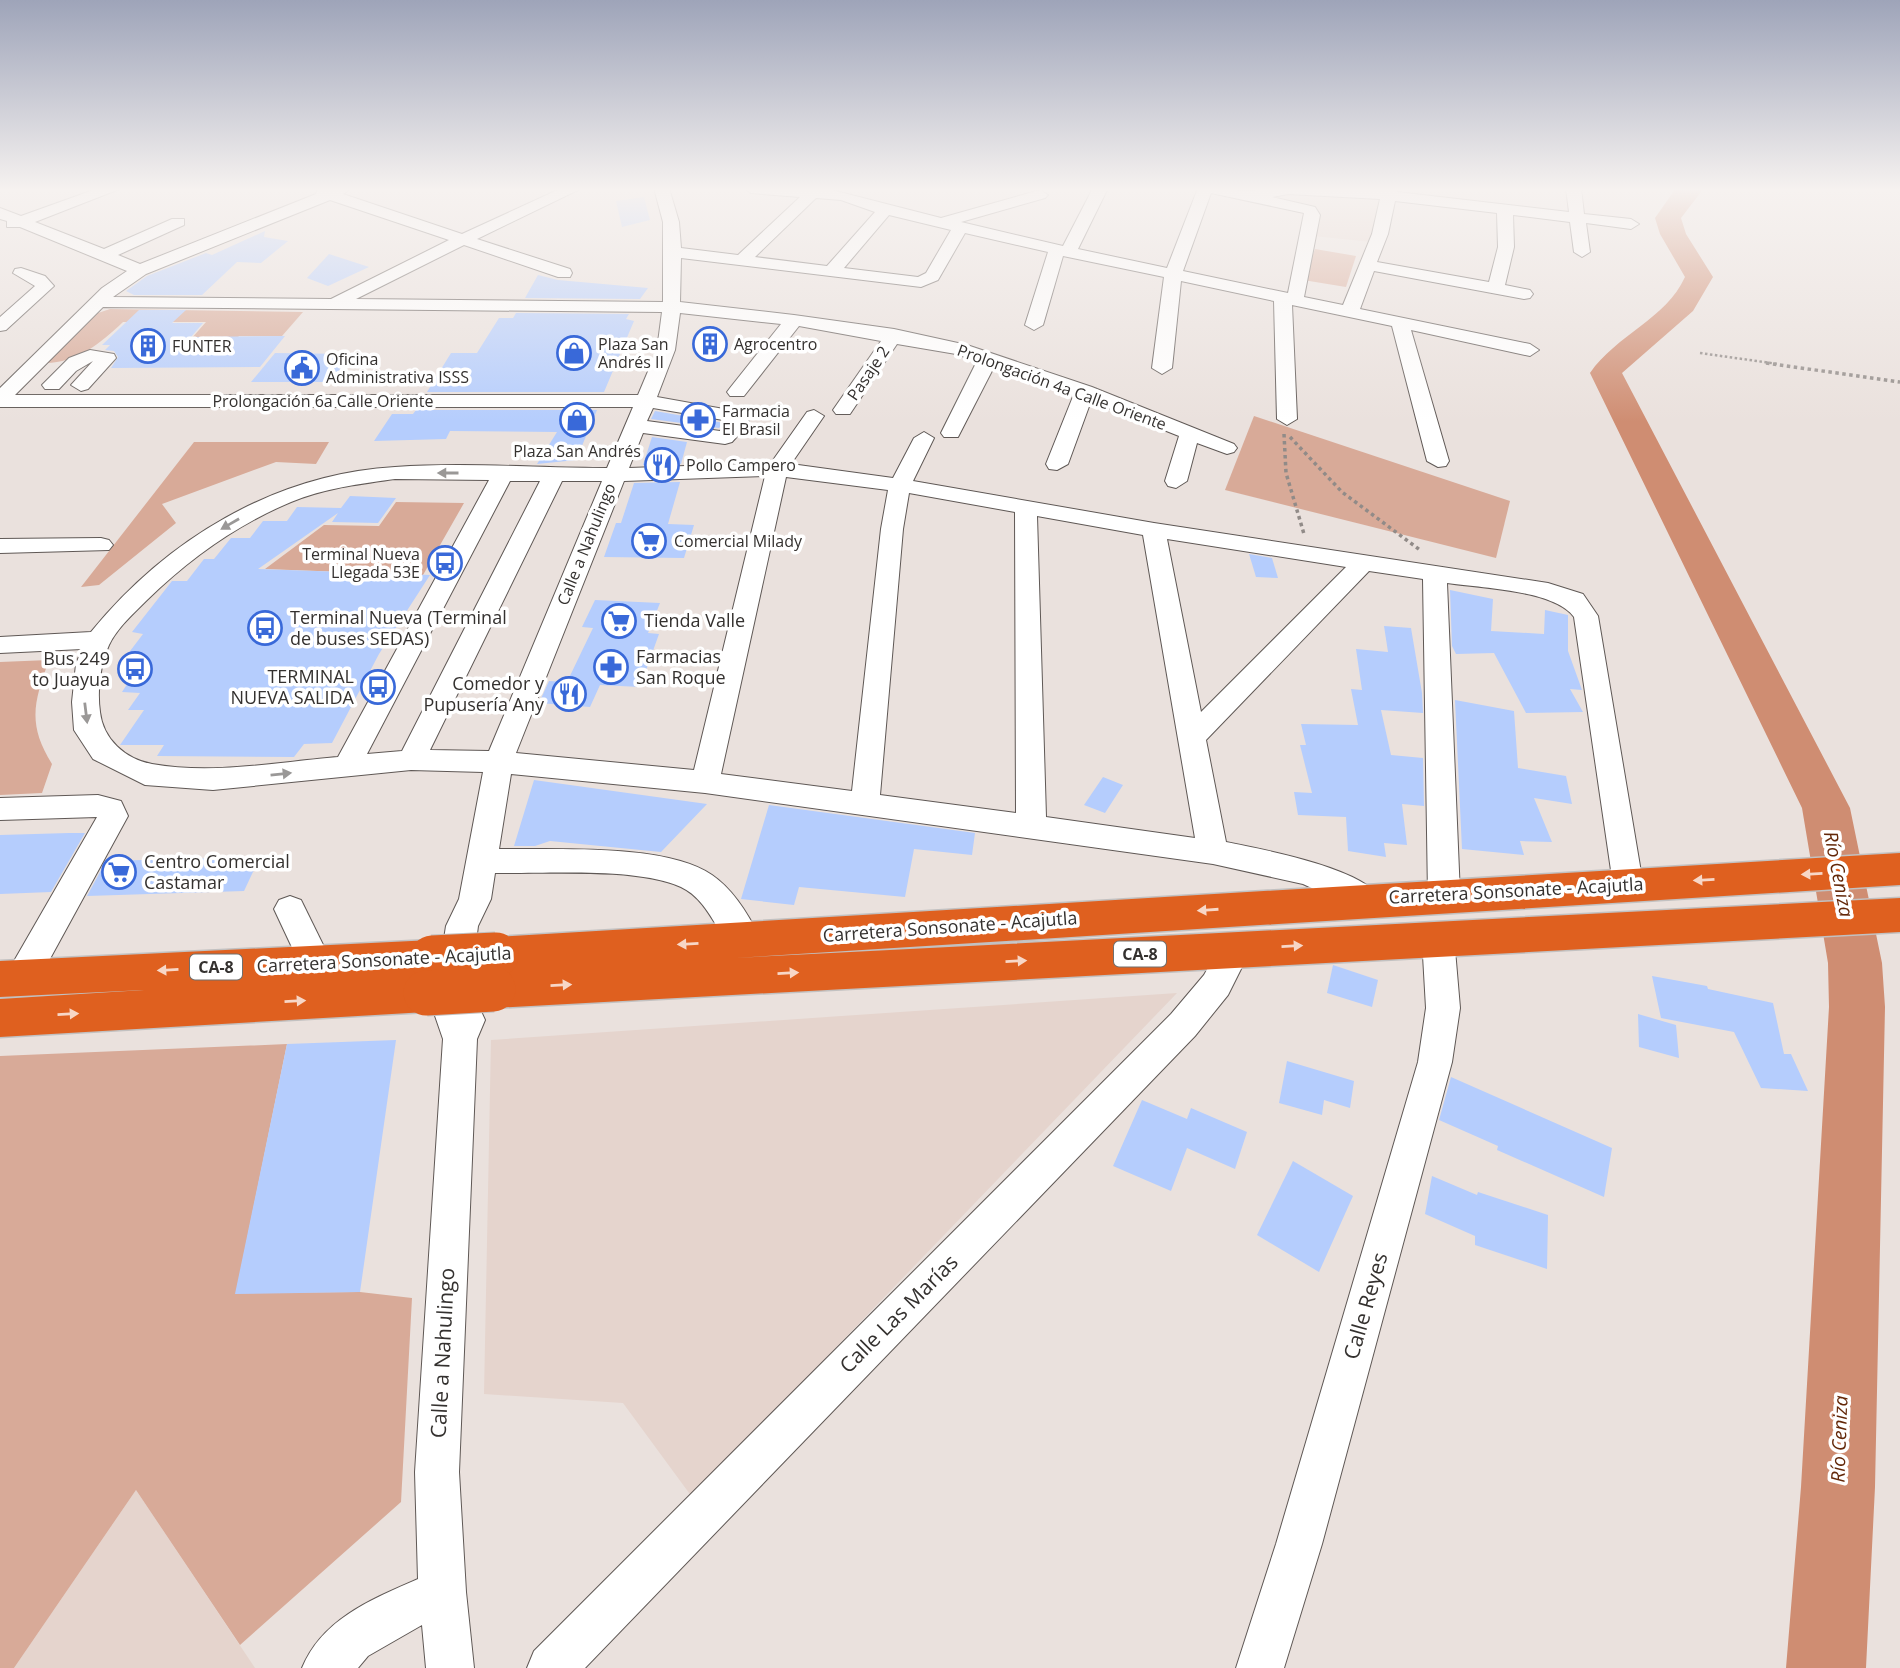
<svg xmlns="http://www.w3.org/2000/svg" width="1900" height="1668" font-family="'Open Sans',sans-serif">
  <rect width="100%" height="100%" fill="#eae1dd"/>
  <g fill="#e5d4cd">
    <path d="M1279,194L1380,200L1372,242L1313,236L1318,214L1261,197Z"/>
    <path d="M1177,993L692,1497L623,1403L484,1394L491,1040Z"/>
    <path d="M136,1490L255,1668H14Z"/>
  </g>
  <g fill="#d8aa98">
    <path d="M1315,249L1356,256L1346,287L1303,280Z"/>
    <path d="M110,309L303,312L282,336H239L231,345L191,339L206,322H123C101,343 76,363 46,363L95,314Z"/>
    <path d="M1254,416L1510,501L1496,558L1225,490Z"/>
    <path d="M194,442H329L316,464L276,462L162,504L176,523L99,585L81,587Z"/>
    <path d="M396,502L464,503L423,575L265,569L324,525L379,526Z"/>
    <path d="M49,660C34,702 27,724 52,764L42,793L0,795V662Z"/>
    <path d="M287,1044L236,1293L360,1292L412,1298L401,1502L240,1645L136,1490L14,1668H0V1056Z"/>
  </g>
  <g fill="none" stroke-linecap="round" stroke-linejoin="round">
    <path fill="#cf8d72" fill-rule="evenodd" d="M1676,188H1704L1681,218L1686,234L1713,277L1693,311L1622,373L1850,808L1882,963L1885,1007L1875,1487L1866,1668H1786L1801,1487L1829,1007L1828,963L1802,808L1590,373C1616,335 1666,319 1685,277L1660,234L1655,218Z"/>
  </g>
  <g fill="#b5cdfd">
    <path d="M644,197L650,220L622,227L616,201Z"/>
    <path d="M265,231L264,237L288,241L261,263L237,262L202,295H134L126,291L147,276L206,253L212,255Z"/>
    <path d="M329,254L369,267L328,286L307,278Z"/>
    <path d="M538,275L558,280L648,288L640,299L525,298Z"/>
    <path d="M139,310H186L172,323H203L191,337L285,336L260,367L111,368L118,357L114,351L105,350L110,345H102Z"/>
    <path d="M516,313L629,314L626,319L634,321L604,392H427L451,353H477L499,318H513Z"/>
    <path d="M275,353L352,354L330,382H251Z"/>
    <path d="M416,410H597L576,460L537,464L557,432L450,431L446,439L374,441L392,414H413Z"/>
    <path d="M655,411L724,423L719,428L651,419Z"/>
    <path d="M652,437L687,442L681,464L643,465Z"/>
    <path d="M680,482L668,524L694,525L684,558L604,557L616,523H621L634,483Z"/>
    <path d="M350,496L396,498L378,523L332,522L338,513L258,569L430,575L379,654L332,743L304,744L294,757L157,756L164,745H120L144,710H128L140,693L122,692L131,678L121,677L133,663H121L143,634L132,632L172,581H187L204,559H214L231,538H250L263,521H287L297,507L341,508Z"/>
    <path d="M1249,554L1272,558L1278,578L1256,577Z"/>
    <path d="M1450,590L1493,599L1491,631L1544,634L1545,610L1568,615V651L1582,690L1570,689L1583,712L1526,713L1494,653L1456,654L1452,646Z"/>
    <path d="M595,600L660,603L648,633L659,634L640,687L600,685L590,707L539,703L549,681L567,682L593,628L582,627Z"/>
    <path d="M1384,626L1411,628L1422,693L1423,713L1381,710L1391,755L1423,758L1424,806L1402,804L1407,845L1384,843L1386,857L1348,851L1346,817L1298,815L1294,792L1312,793L1300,745H1306L1301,724L1358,725L1351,689L1362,690L1356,649L1388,652Z"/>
    <path d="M1455,700L1514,711L1518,768L1566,776L1572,804L1534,798L1552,842L1520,841L1524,855L1462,849Z"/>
    <path d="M1103,777L1123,785L1105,813L1084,805Z"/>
    <path d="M534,780L707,804L661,852L550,841L535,846H514Z"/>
    <path d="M769,805L975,833L972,855L914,849L905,897L799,887L794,905L741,899Z"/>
    <path d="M69,833H85L51,892L0,894V835Z"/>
    <path d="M260,857L244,891L87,896L106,861Z"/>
    <path d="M1333,965L1378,980L1372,1007L1327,993Z"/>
    <path d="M1652,976L1707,986L1708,989L1773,1003L1784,1054H1791L1808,1091L1761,1088L1734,1032L1661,1018Z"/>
    <path d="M1638,1014L1676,1025L1679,1058L1639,1047Z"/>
    <path d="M396,1040L360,1292L235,1294L287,1044Z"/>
    <path d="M1287,1061L1354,1081L1350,1108L1324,1100L1322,1115L1279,1103Z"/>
    <path d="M1451,1077L1612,1148L1604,1197L1497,1150L1498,1146L1439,1120Z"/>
    <path d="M1142,1100L1187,1119L1191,1108L1247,1132L1235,1169L1187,1148L1171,1191L1113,1166Z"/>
    <path d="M1293,1161L1353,1196L1319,1272L1257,1235Z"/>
    <path d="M1432,1176L1477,1195L1478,1192L1548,1215L1547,1269L1475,1245V1236L1425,1214Z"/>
  </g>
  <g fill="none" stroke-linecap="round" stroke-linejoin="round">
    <g stroke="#5f5855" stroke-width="2">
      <g id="minor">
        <path d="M99,188H122L35,222L104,249L172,219H184V225L118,255L140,264L316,194L318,188H352L343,194L462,234L562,188H582L477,239L570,269L572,273L570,277H558L464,245L356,299L663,302V222L654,188H669L679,222L681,248L738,255L800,197L751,193L744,188H824L941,218L1040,190L1048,195L1045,198L961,222L1063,246L1093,188H1108L1078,249L1167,268L1198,188C1223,188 1247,194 1270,188H1397V192L1569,212L1566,188H1581L1584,214L1631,219L1639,224L1631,229L1586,223L1590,252L1582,257L1574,252L1570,222L1513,215L1514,247L1505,285L1530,290L1533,294L1530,298L1524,299L1374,271L1360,309L1530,344L1539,350L1530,356L1411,330L1449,461L1446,466L1438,467L1427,461L1392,326L1292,305L1297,419L1287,425L1277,419L1274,301L1181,281L1172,368L1162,374L1152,368L1164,277L1063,256L1043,325L1034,330L1025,325L1048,252L965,233L938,280L921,287L681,258L680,302L794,315L894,329L967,345L1092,387L1234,444L1237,448L1234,452L1227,454L1197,443L1187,481L1176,488L1168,486L1165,481L1179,436L1091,401L1068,464L1057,470L1049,469L1046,464L1074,394L994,367L958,437H944L941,433L977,361L956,354L897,344L850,414H836L833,410L881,341L799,326L744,396H730L727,392L730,388L781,324L680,313L675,350L657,397L746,413L749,423L732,442L725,444L643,433L629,468L771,463L807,412L814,410L824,416L791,464L893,478L914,438L924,432L934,438L913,481L1154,523L1548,583L1583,594L1598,616L1643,884L1639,893L1628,896L1617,893L1613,884L1574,617C1554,590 1481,588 1447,583L1460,895L1455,904L1444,908L1433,904L1428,895L1423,579L1369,571L1206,740L1226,842C1261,849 1365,868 1382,900L1377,909L1366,913L1303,884L1213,864L705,793L511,774L499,849C555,850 666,843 712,875C734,890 750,917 761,940L756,950C749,952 744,955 736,950C719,941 711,901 681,887C636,867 545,874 495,873L491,899L478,926L468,1005L480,1009L485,1020L477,1039L459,1472L466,1592L474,1668H426L422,1625L368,1656L358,1668H302C322,1619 372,1599 418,1579L415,1472L443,1039L433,1010L446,926L459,899L483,772L411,770L213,790L145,785L93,759L74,730L72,702L76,664L82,649L0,653V637L91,632C166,540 274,474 395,467C465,462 537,468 607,468L633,407H0V388L102,288L127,271L20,227H7V221L0,219V208L21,216ZM1211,193L1304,213L1288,293L1183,271ZM1288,194L1380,199L1372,234L1343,305L1304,297L1320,215L1315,207L1272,197ZM816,198L841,200L875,212L827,266L755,257ZM330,200L449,240L331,299L113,297L146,274ZM1395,201L1497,213L1498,247L1489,282L1377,262L1388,234ZM889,215L951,230L926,273L918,277L844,268ZM103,307L662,312L657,350L638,395H15ZM653,408L729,421V422L720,431L647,421ZM765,476L694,770L516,753L624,481ZM786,477L888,490L881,529L852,791L721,774ZM395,479L489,480L338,757C277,762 213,775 152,764C125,759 103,739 100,712C97,691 100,665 109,645C117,628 134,613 147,600C189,559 236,525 291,502C324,488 360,484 395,479ZM510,481H540L402,751L367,754ZM562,481H602L489,751L430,750ZM909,493L1015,512L1016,813L880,795L903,529ZM1037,516L1143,535L1195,838L1046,817ZM1167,539L1346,567L1201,712Z"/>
        <path d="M21,268L45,276L54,286L6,330L0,331V317L35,286L13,273L15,269Z"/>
        <path d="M90,350L114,354L116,358L88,389L81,391L71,385L93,361L76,371L59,389H45L42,385L69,358Z"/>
        <path d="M101,538L109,540L113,545L109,550L0,553V539Z"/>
        <path d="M98,795L121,801L128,816L34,988L22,992L10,988L5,978L10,968L97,817L0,820V798Z"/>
        <path d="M290,896L301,900L332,963L328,973L316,977L304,973L274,909L279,900Z"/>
        <path d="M1438,925L1449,928L1454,938L1460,1008L1452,1062L1322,1544L1284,1668H1236L1276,1544L1418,1062L1426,1008L1422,938L1427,928Z"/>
        <path d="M1235,935L1246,939L1251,949L1228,995L1195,1036L585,1668H527L534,1651L1171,1014L1204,975L1224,939Z"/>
      </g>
    </g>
    <g stroke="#c2c1c1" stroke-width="3">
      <g id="highway">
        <path d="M1900,853V885L735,958L1900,898V932L493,1008L478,1002L471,989L478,976L491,971L481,968L475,955L481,942L496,937Z"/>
        <path d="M432,940L447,945L453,958L447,971L431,976L441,980L448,993L441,1006L426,1012L0,1037V999L144,990L0,997V961Z"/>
      </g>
    </g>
    <path stroke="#918b88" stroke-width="2.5" stroke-dasharray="2.5 2.5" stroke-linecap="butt" d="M1700,353L1778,364"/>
    <g stroke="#918b88" stroke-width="3.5" stroke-dasharray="3.5 3.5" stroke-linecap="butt">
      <path d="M1766,363L1900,382"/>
      <path d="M1284,434L1286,473L1304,534"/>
      <path d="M1290,437L1342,492L1420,550"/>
    </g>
    <use href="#minor" fill="#fff" fill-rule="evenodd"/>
    <use href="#highway" fill="#df601f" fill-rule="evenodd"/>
    <g stroke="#c2c1c1" stroke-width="47" stroke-linecap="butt">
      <g id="highway-bridge">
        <path d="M432,958L496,955"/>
        <path d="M426,993L493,989"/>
      </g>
    </g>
    <use href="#highway-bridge" stroke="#df601f" stroke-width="45"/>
  </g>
  <defs><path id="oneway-solid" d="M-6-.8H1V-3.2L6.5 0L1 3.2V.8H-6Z" transform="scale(1.75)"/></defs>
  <g fill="#9a9897">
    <use href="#oneway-solid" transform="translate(448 473) rotate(-180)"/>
    <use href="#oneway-solid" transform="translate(230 524) rotate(150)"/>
    <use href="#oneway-solid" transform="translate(86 713) rotate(83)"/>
    <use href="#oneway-solid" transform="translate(281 774) rotate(-6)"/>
  </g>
  <g fill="#f7d7c7">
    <use href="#oneway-solid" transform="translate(1812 874) rotate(177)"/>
    <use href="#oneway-solid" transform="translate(1704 880) rotate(177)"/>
    <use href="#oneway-solid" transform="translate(1208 910) rotate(176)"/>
    <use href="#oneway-solid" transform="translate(688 944) rotate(177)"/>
    <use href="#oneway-solid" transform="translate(1292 946) rotate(-3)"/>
    <use href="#oneway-solid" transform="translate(1016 961) rotate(-3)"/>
    <use href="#oneway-solid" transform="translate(168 970) rotate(177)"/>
    <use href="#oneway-solid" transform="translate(788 973) rotate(-3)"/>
    <use href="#oneway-solid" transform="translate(561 985) rotate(-3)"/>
    <use href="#oneway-solid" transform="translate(295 1001) rotate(-3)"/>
    <use href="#oneway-solid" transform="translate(68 1014) rotate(-3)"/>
  </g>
  <linearGradient id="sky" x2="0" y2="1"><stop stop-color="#9ea4b9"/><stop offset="0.45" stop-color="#f6f2f0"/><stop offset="1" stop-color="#f6f2f0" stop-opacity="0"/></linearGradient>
  <rect width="1900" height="422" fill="url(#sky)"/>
  <defs>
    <g id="building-ring" transform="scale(1.75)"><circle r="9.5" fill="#fff" stroke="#3969d9" stroke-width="1.5"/><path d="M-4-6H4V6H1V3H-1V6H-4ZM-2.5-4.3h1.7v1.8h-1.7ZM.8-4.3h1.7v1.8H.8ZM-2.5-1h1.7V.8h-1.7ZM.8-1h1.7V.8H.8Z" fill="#3969d9"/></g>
    <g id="shop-ring" transform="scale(1.75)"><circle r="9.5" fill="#fff" stroke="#3969d9" stroke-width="1.5"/><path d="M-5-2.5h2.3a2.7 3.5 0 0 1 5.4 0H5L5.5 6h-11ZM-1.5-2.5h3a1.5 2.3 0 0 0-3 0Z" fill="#3969d9"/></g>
    <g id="civic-ring" transform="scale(1.75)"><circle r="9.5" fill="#fff" stroke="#3969d9" stroke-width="1.5"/><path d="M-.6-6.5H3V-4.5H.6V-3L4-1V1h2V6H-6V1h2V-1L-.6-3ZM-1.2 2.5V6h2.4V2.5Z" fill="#3969d9"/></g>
    <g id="pharmacy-ring" transform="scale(1.75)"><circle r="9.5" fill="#fff" stroke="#3969d9" stroke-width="1.5"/><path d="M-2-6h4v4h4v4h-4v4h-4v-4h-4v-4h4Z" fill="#3969d9"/></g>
    <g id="restaurant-ring" transform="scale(1.75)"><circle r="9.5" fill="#fff" stroke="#3969d9" stroke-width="1.5"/><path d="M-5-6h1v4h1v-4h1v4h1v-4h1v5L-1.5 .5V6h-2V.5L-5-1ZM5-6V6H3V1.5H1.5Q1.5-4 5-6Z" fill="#3969d9"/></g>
    <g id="supermarket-ring" transform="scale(1.75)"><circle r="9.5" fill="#fff" stroke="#3969d9" stroke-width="1.5"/><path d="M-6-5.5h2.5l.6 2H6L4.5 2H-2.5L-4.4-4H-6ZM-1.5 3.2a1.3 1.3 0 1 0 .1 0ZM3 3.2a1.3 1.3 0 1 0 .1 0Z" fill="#3969d9"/></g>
    <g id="bus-ring" transform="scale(1.75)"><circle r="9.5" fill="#fff" stroke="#3969d9" stroke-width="1.5"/><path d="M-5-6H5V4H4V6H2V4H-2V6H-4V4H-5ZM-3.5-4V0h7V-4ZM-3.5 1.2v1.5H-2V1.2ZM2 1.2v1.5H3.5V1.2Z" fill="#3969d9"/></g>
  </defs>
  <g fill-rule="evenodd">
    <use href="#building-ring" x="710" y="344"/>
    <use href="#building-ring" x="148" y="346"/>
    <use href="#shop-ring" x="574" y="353"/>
    <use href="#civic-ring" x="302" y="368"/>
    <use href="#shop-ring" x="577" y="420"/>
    <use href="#pharmacy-ring" x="698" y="420"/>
    <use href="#restaurant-ring" x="662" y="465"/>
    <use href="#supermarket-ring" x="649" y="541"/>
    <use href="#bus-ring" x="445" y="563"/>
    <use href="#supermarket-ring" x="619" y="621"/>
    <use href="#bus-ring" x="265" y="628"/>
    <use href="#pharmacy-ring" x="611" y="667"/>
    <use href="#bus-ring" x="135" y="669"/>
    <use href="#bus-ring" x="378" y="687"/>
    <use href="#restaurant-ring" x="569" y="694"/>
    <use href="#supermarket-ring" x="119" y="872"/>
  </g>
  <g text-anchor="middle" stroke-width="7" stroke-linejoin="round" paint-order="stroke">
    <g font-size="16" fill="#34312f" stroke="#fff" text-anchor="start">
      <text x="598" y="350">Plaza San<tspan x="598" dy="18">Andrés II</tspan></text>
      <text x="734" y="350">Agrocentro</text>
      <text x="172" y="352">FUNTER</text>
      <text x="326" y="365">Oficina<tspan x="326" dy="18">Administrativa ISSS</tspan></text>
      <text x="722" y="417">Farmacia<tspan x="722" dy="18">El Brasil</tspan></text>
      <text x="577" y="457" text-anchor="middle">Plaza San Andrés</text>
      <text x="686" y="471">Pollo Campero</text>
      <text x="674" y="547">Comercial Milady</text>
      <text x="420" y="560" text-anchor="end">Terminal Nueva<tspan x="420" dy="18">Llegada 53E</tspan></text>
    </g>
    <g font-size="16" fill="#34312f" stroke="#fff">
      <text transform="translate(868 373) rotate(-56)" y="6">Pasaje 2</text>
      <text transform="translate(1062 387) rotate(20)" y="6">Prolongación 4a Calle Oriente</text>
      <text x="323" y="407">Prolongación 6a Calle Oriente</text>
      <text transform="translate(586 544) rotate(-68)" y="6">Calle a Nahulingo</text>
    </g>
    <g fill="#fff" stroke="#716f6d" stroke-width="2">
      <rect x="1114" y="941.5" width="52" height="25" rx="5"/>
      <rect x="190" y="954.5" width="52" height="25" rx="5"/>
    </g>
    <g font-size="16" font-weight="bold" fill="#34312f">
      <text x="1140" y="960">CA-8</text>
      <text x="216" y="973">CA-8</text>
    </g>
    <g font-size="18" fill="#34312f" stroke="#fff" text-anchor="start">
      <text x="290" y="624">Terminal Nueva (Terminal<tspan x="290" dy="21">de buses SEDAS)</tspan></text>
      <text x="644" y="627">Tienda Valle</text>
      <text x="636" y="663">Farmacias<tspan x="636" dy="21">San Roque</tspan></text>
      <text x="110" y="665" text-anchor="end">Bus 249<tspan x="110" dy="21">to Juayua</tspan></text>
      <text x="354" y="683" text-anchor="end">TERMINAL<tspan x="354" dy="21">NUEVA SALIDA</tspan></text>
      <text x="544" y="690" text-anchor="end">Comedor y<tspan x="544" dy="21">Pupusería Any</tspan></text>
      <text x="144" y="868">Centro Comercial<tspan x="144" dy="21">Castamar</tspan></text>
    </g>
    <g font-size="18" fill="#34312f" stroke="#fff">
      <text transform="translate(1516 891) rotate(-3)" y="6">Carretera Sonsonate - Acajutla</text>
      <text transform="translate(950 927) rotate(-4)" y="6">Carretera Sonsonate - Acajutla</text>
      <text transform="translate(384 960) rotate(-3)" y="6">Carretera Sonsonate - Acajutla</text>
    </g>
    <g font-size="19" font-style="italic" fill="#632708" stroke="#fff">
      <text transform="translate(1839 874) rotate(79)" y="7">Río Ceniza</text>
      <text transform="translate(1839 1439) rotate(-88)" y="7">Río Ceniza</text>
    </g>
    <g font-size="21" fill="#34312f" stroke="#fff">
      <text transform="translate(1366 1306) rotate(-74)" y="7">Calle Reyes</text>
      <text transform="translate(899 1314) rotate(-45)" y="7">Calle Las Marías</text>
      <text transform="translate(443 1353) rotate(-87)" y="7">Calle a Nahulingo</text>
    </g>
  </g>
</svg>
